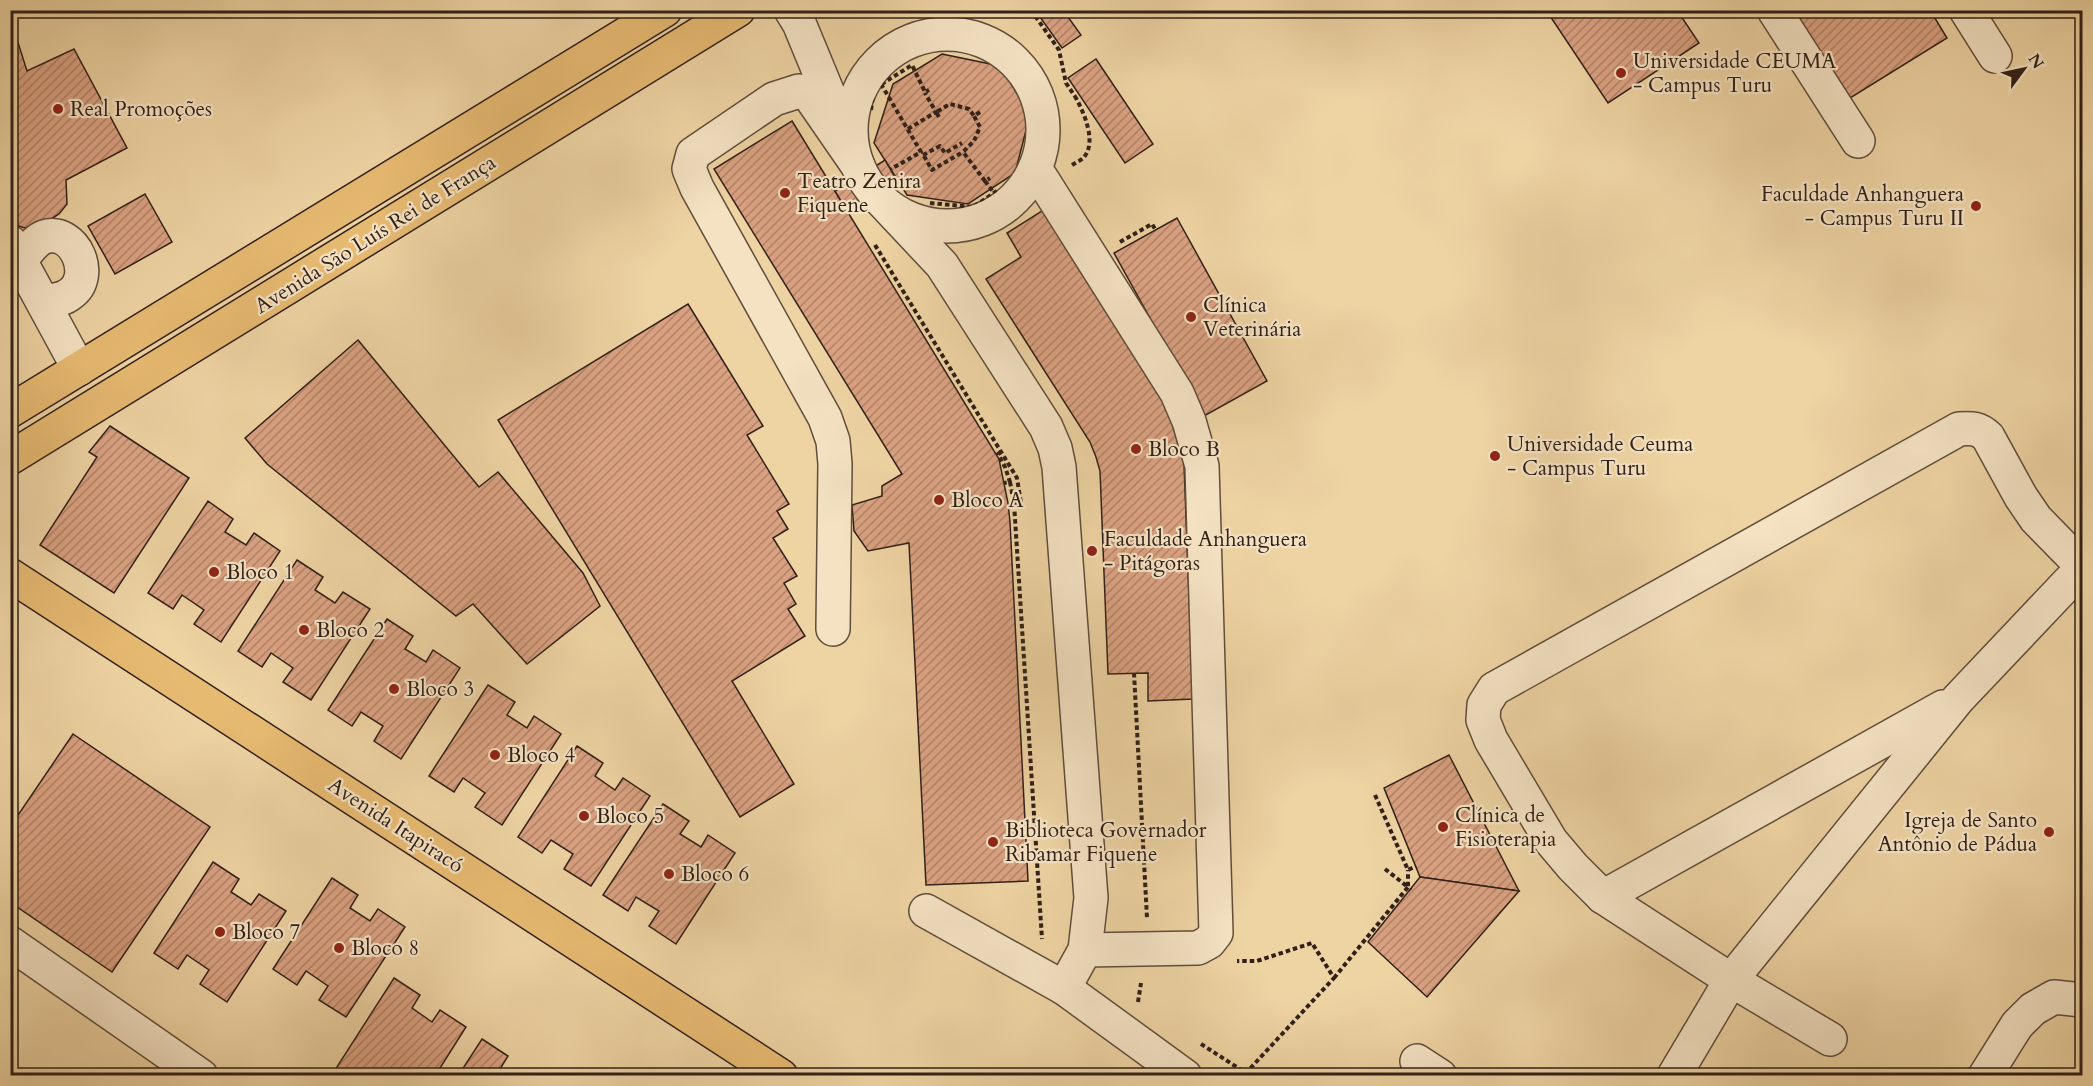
<svg xmlns="http://www.w3.org/2000/svg" width="2093" height="1086" font-family="Cardo,serif">
  <defs>
    <pattern id="building-hatch" width="6" height="6" patternUnits="userSpaceOnUse" patternTransform="scale(1.5)"><rect width="6" height="6" fill="#daa181"/><path d="M-1 1l2-2M0 6l6-6M5 7l2-2" fill="none" stroke="#b18369"/></pattern>
  </defs>
  <rect width="100%" height="100%" fill="#eed3a3"/>
  <filter id="stains"><feTurbulence type="fractalNoise" baseFrequency=".00333" numOctaves="4"/><feColorMatrix values="0 0 0 0 .2 0 0 0 0 .09 0 0 0 0 .02 0 0 0 .5 -.17"/></filter>
  <radialGradient id="worn" r=".72"><stop offset=".6" stop-color="#630" stop-opacity="0"/><stop offset="1" stop-color="#630" stop-opacity=".3"/></radialGradient>
  <g fill="url(#building-hatch)" stroke="#312018" stroke-width="1.5">
    <path d="M1035,10H1063L1081,35L1062,48Z"/>
    <path d="M1546,10H1677L1699,43L1608,103Z"/>
    <path d="M1785,10H1930L1947,38L1842,103Z"/>
    <path d="M10,17L27,71L74,49L127,148L66,180L67,204L59,214L45,223L25,228L12,224L10,221Z"/>
    <path d="M942,54L1000,66L1030,115L1015,173L968,204L907,195L874,143L893,84Z"/>
    <path d="M1096,59L1153,144L1125,163L1068,78Z"/>
    <path d="M792,121L999,459L1008,503L1010,522L1028,881L926,885L909,543L868,551L854,531L852,505L882,496V486L902,474L714,169Z"/>
    <path d="M885,160L895,177L845,208L835,191Z"/>
    <path d="M145,194L172,242L115,274L88,226Z"/>
    <path d="M1045,209L1166,401L1184,464L1193,699L1148,701V673L1108,674L1100,471L1096,457L1090,442L986,279L1021,257L1007,233Z"/>
    <path d="M1177,218L1267,381L1204,416L1114,253Z"/>
    <path d="M688,304L763,426L747,435L789,504L777,511L788,529L773,538L797,576L784,583L796,604L788,609L805,636L732,681L794,784L740,817L498,420Z"/>
    <path d="M358,340L479,487L498,472L583,573L600,606L527,664L473,604L456,616L267,464L245,438Z"/>
    <path d="M110,426L189,478L114,593L40,545L97,457L89,452Z"/>
    <path d="M208,501L233,519L225,532L246,545L254,533L280,551L221,642L194,624L204,610L182,595L173,609L148,593Z"/>
    <path d="M297,560L323,577L315,590L335,603L343,592L370,609L311,700L283,682L293,668L271,653L262,667L238,651Z"/>
    <path d="M387,619L413,636L405,649L426,662L433,650L460,668L401,759L374,741L383,726L361,712L352,726L328,710Z"/>
    <path d="M488,685L515,702L507,715L527,728L534,716L561,734L502,825L475,807L485,793L463,778L454,792L429,776Z"/>
    <path d="M73,734L210,827L112,972L10,902V827Z"/>
    <path d="M577,746L603,763L595,776L615,790L623,778L650,796L591,886L564,869L573,854L551,840L542,853L518,837Z"/>
    <path d="M1449,755L1519,891L1420,877L1384,788Z"/>
    <path d="M663,804L689,821L680,834L701,847L708,835L735,853L676,944L649,926L659,911L636,897L628,911L603,895Z"/>
    <path d="M213,862L239,879L231,892L251,905L259,894L286,911L227,1002L200,984L209,970L187,955L178,969L154,953Z"/>
    <path d="M1420,877L1519,891L1427,997L1368,942Z"/>
    <path d="M332,878L358,895L350,908L370,921L378,909L405,927L346,1017L319,1000L328,986L306,971L297,985L273,969Z"/>
    <path d="M394,978L420,995L412,1008L432,1022L440,1010L466,1027L435,1076H374L368,1071L365,1076H344L335,1070Z"/>
    <path d="M482,1039L508,1056L500,1069L510,1076H458Z"/>
  </g>
  <g fill="none" stroke-linecap="round" stroke-linejoin="round">
    <g stroke="#604d3b" stroke-width="36">
      <g id="minor">
        <path d="M791,10L799,23L837,115"/>
        <path d="M1774,10L1858,141"/>
        <path d="M1966,10L1995,56"/>
        <circle cx="947" cy="130" r="96"/>
        <path d="M1035,168L1177,393L1189,421L1202,466L1216,933L1209,942L1198,948L1085,950"/>
        <path d="M880,199L942,265L1046,427L1055,448L1059,467L1091,898L1085,950L1064,988"/>
        <path d="M10,242L79,369"/>
        <path d="M20,260C27,253 34,241 44,237C75,227 96,277 70,294C63,300 52,300 43,302"/>
        <path d="M833,629L835,464L833,441L825,418L697,188L689,169L693,154L774,99L799,91L809,95L858,166"/>
        <path d="M1603,897L1943,707"/>
        <path d="M926,911L1064,988L1185,1076"/>
        <path d="M10,943L201,1076"/>
        <path d="M1830,1039L1731,980L1603,897L1573,867L1551,841L1491,740L1483,720L1484,705L1494,689L1959,429C1972,428 1979,428 1988,437L2021,497L2036,519L2082,566"/>
        <path d="M1417,1061L1440,1076"/>
        <path d="M1674,1076L1731,980L1958,699L2082,568"/>
        <path d="M1985,1076L2017,1025L2033,1009L2054,997L2082,1000"/>
      </g>
    </g>
    <g stroke="#312018" stroke-width="36">
      <g id="major">
        <path d="M10,411L665,10"/>
        <path d="M10,458L738,10"/>
        <path d="M10,575L781,1076"/>
      </g>
    </g>
    <g stroke="#312018" stroke-width="4" stroke-dasharray="4.5 3" stroke-linecap="butt">
      <path d="M1031,10L1059,50L1066,83L1076,98L1080,96"/>
      <path d="M881,84L921,152L891,169"/>
      <path d="M871,110L874,89L912,65L925,92L929,90"/>
      <path d="M980,112L974,116L980,127L974,141L963,152L985,181L990,178"/>
      <path d="M939,117L936,112L950,104L969,109L974,116"/>
      <path d="M908,129L936,112L925,93"/>
      <path d="M923,155L940,146L945,153L962,143"/>
      <path d="M924,156L932,170L963,152"/>
      <path d="M1072,165C1075,163 1082,160 1084,157C1097,142 1084,113 1076,98"/>
      <path d="M985,181L994,193"/>
      <path d="M930,203L973,207L997,191"/>
      <path d="M1120,242L1152,224L1155,229"/>
      <path d="M875,245L1017,478L1021,503H1014"/>
      <path d="M1001,452L998,454L1005,467L1010,482L1004,483"/>
      <path d="M1010,482L1014,503L1042,939"/>
      <path d="M1134,673L1147,918"/>
      <path d="M1375,795L1408,870L1416,866"/>
      <path d="M1385,869L1408,887V870"/>
      <path d="M1334,978L1408,887L1411,890"/>
      <path d="M1138,1002L1141,983"/>
      <path d="M1201,1044L1246,1073L1334,978L1312,943L1257,961H1237"/>
    </g>
    <use href="#minor" stroke="#f4e2c3" stroke-width="33"/>
    <use href="#major" stroke="#e7ba72" stroke-width="33"/>
  </g>
  <g fill="#8f2418" stroke="#f4e2c3" stroke-width="2">
    <circle cx="1621" cy="73" r="6"/>
    <circle cx="58" cy="109" r="6"/>
    <circle cx="785" cy="193" r="6"/>
    <circle cx="1976" cy="206" r="6"/>
    <circle cx="1191" cy="317" r="6"/>
    <circle cx="1136" cy="449" r="6"/>
    <circle cx="1495" cy="456" r="6"/>
    <circle cx="939" cy="500" r="6"/>
    <circle cx="1092" cy="551" r="6"/>
    <circle cx="214" cy="572" r="6"/>
    <circle cx="304" cy="630" r="6"/>
    <circle cx="394" cy="689" r="6"/>
    <circle cx="495" cy="755" r="6"/>
    <circle cx="584" cy="816" r="6"/>
    <circle cx="1443" cy="827" r="6"/>
    <circle cx="2049" cy="832" r="6"/>
    <circle cx="993" cy="842" r="6"/>
    <circle cx="669" cy="874" r="6"/>
    <circle cx="220" cy="932" r="6"/>
    <circle cx="339" cy="948" r="6"/>
  </g>
  <g text-anchor="middle" stroke-width="4.5" stroke-linejoin="round" paint-order="stroke">
    <g font-size="21" fill="#312018" stroke="#f4e2c3" text-anchor="start">
      <text x="1633" y="68">Universidade CEUMA<tspan x="1633" dy="24">- Campus Turu</tspan></text>
      <text x="70" y="116">Real Promoções</text>
      <text x="797" y="188">Teatro Zenira<tspan x="797" dy="24">Fiquene</tspan></text>
      <text x="1964" y="201" text-anchor="end">Faculdade Anhanguera<tspan x="1964" dy="24">- Campus Turu II</tspan></text>
      <text x="1203" y="312">Clínica<tspan x="1203" dy="24">Veterinária</tspan></text>
      <text x="1507" y="451">Universidade Ceuma<tspan x="1507" dy="24">- Campus Turu</tspan></text>
      <text x="1148" y="456">Bloco B</text>
      <text x="951" y="507">Bloco A</text>
      <text x="1104" y="546">Faculdade Anhanguera<tspan x="1104" dy="24">- Pitágoras</tspan></text>
      <text x="226" y="579">Bloco 1</text>
      <text x="316" y="637">Bloco 2</text>
      <text x="406" y="696">Bloco 3</text>
      <text x="507" y="762">Bloco 4</text>
      <text x="1455" y="822">Clínica de<tspan x="1455" dy="24">Fisioterapia</tspan></text>
      <text x="596" y="823">Bloco 5</text>
      <text x="2037" y="827" text-anchor="end">Igreja de Santo<tspan x="2037" dy="24">Antônio de Pádua</tspan></text>
      <text x="1005" y="837">Biblioteca Governador<tspan x="1005" dy="24">Ribamar Fiquene</tspan></text>
      <text x="681" y="881">Bloco 6</text>
      <text x="232" y="939">Bloco 7</text>
      <text x="351" y="955">Bloco 8</text>
    </g>
    <g font-size="21" fill="#312018" stroke="#f4e2c3">
      <text transform="translate(375 234) rotate(-32)" y="7">Avenida São Luís Rei de França</text>
      <text transform="translate(396 825) rotate(33)" y="7">Avenida Itapiracó</text>
    </g>
  </g>
  <rect width="2093" height="1086" fill="none" stroke="#eed3a3" stroke-width="36"/>
  <rect x="12" y="12" width="2069" height="1062" fill="none" stroke="#312018" stroke-width="3"/>
  <rect x="18" y="18" width="2057" height="1050" fill="none" stroke="#312018" stroke-width="1.5"/>
  <g transform="translate(2024 69) rotate(57)" stroke="#f4e2c3" stroke-width="4.5" paint-order="stroke">
  <path d="M0-4.5L10 22L0 15L-10 22Z" fill="#312018"/>
  <text y="-9" font-size="16" font-weight="bold" text-anchor="middle" fill="#312018">N</text>
  </g>
  <rect width="100%" height="100%" filter="url(#stains)"/>
  <rect width="100%" height="100%" fill="url(#worn)"/>
</svg>
